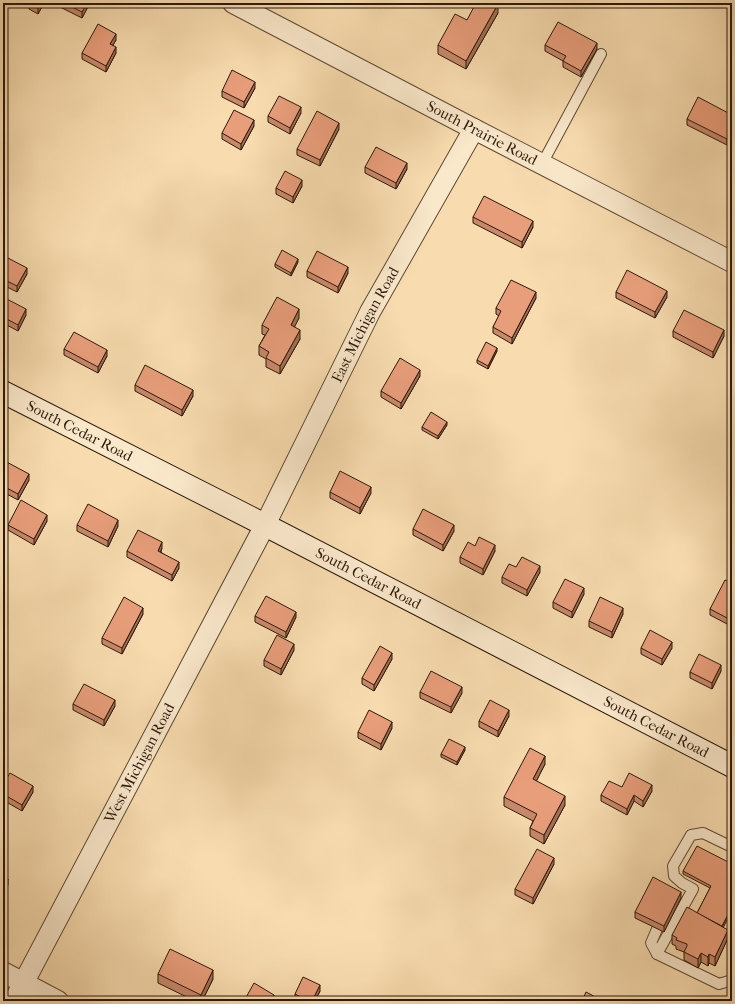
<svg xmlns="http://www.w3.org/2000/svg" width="735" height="1004" font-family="'IM FELL French Canon',serif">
  <rect width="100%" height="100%" fill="#f8dcaf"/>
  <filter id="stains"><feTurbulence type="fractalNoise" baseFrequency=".005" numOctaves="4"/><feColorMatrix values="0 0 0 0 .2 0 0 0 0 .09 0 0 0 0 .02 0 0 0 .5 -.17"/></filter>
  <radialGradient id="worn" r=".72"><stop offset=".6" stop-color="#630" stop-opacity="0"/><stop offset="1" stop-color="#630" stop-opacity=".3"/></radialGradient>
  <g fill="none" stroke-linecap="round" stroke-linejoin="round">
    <g stroke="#5e4a33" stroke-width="12">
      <g id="service">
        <path d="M542,164L601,54"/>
        <path d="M732,847L703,833L691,835L673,866L674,876L682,883L693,889L657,954L719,984L732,980"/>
        <path d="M657,954L651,943L657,929"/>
      </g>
    </g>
    <g stroke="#5e4a33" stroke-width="22">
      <g id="minor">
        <path id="s1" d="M233,3L474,129L732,262"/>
        <path d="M3,972L58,1001"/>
        <path id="s2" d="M14,1001L265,525L370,312L474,129"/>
      </g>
    </g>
    <g stroke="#2b190a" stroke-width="24">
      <g id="secondary">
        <path id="s3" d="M3,392L265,525L732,766"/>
      </g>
    </g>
    <use href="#service" stroke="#fae8cb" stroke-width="10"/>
    <use href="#minor" stroke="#fae8cb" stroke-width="20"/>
    <use href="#secondary" stroke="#fae8cb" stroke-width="22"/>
  </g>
  <g fill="#c8886a" stroke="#2b190a">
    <path d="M29,3H44L38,14L29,9Z"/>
    <path d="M60,3H90L82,18L60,7Z"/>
    <path d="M498,13L466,69L438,54V45L467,20Z"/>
    <path d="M116,40L113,45L116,53L106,72L82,59V53Z"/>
    <path d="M545,45L597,49L581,77L563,67V61L545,51Z"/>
    <path d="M255,88L244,108L222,97V91Z"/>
    <path d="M301,113L290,134L268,122V116Z"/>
    <path d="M732,115V135L727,145L687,125V119Z"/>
    <path d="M254,126L241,150L222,139V133Z"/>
    <path d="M339,129L320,166L297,155V149Z"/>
    <path d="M365,167L407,169L396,189L365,173Z"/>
    <path d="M302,186L293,203L276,194V188Z"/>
    <path d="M473,217L533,227L522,248L473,223Z"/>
    <path d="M298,262L291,276L275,267V264Z"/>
    <path d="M3,268L27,274L17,292L3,285Z"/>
    <path d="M307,271L348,273L338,293L307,277Z"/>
    <path d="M616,292L667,297L655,318L616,298Z"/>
    <path d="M3,297L26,315L18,331L3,323Z"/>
    <path d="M536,298L512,344L493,333V327L499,316L496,314V308Z"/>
    <path d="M299,318L294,327L300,339L280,374L266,367V359L259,355V346L265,335L262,334V325Z"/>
    <path d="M673,331L724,336L713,358L673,337Z"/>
    <path d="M64,349L107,356L98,373L64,355Z"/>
    <path d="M497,351L488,369L477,363V360Z"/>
    <path d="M420,376L401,409L381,397V391Z"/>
    <path d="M135,385L193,396L182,416L135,391Z"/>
    <path d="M447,425L438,439L422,430V427Z"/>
    <path d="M3,460L29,480L18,500L3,492Z"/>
    <path d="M330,492L371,493L360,514L330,498Z"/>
    <path d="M47,521L34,545L8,530V525Z"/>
    <path d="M77,525L118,526L108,547L77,531Z"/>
    <path d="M413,529L454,531L443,551L413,535Z"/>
    <path d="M475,546L495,551L483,575L460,563V557Z"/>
    <path d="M162,548L161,552L179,568L172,581L127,557V551Z"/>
    <path d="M516,567L540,572L527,596L502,583V577Z"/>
    <path d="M732,583L729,625L710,615V609Z"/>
    <path d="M584,594L572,618L553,608V602Z"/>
    <path d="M143,614L122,654L102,644V638Z"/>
    <path d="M623,614L612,638L589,627V621Z"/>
    <path d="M255,616L296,617L286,638L255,622Z"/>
    <path d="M641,648H672L662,665L641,654Z"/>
    <path d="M294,650L281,675L264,666V660Z"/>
    <path d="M392,659L374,691L362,684V678Z"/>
    <path d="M721,671L712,689L690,678V672Z"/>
    <path d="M420,692L462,693L451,713L420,698Z"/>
    <path d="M73,704L115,706L104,726L73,710Z"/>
    <path d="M509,716L498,737L479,727V721Z"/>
    <path d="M392,728L381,750L358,738V732Z"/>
    <path d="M465,750L457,765L441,757V754Z"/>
    <path d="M545,764L536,781L565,805L544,844L530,836V828L533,821L504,806V797Z"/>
    <path d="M3,784L33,792L22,811L3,800Z"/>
    <path d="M622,787L652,791L643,807L634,801L627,815L601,801V795Z"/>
    <path d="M554,864L533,904L515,895V889Z"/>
    <path d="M732,864L723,927L728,938L715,966L709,963L708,966L701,962L698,968L684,960V952L676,949V946L672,944V935L697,913L710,888L683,874V871Z"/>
    <path d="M681,898L664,932L635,918V912Z"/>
    <path d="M158,974L213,979L202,1001H195L158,983Z"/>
    <path d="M320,991L315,1001H296L295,1000V994Z"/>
  </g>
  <g fill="#a36f56" stroke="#2b190a">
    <path d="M41,3H44L38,14V8Z"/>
    <path d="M87,3H90L82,18V12Z"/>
    <path d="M498,4V13L466,69V61Z"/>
    <path d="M116,34V40L110,50V44Z"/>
    <path d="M597,43V49L581,77V71Z"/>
    <path d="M116,47V53L106,72V66Z"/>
    <path d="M255,82V88L244,108V102Z"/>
    <path d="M301,107V113L290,134V128Z"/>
    <path d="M254,120V126L241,150V144Z"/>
    <path d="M339,123V129L320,166V160Z"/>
    <path d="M732,129V135L727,145V139Z"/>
    <path d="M407,163V169L396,189V183Z"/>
    <path d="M302,180V186L293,203V197Z"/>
    <path d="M533,221V227L522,248V242Z"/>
    <path d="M298,259V262L291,276V273Z"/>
    <path d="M348,267V273L338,293V287Z"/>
    <path d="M27,268V274L17,292V286Z"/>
    <path d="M667,291V297L655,318V312Z"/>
    <path d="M536,292V298L512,344V338Z"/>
    <path d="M26,309V315L18,331V325Z"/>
    <path d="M299,309V318L291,334V325Z"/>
    <path d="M300,330V339L280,374V366Z"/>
    <path d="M724,330V336L713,358V352Z"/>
    <path d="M497,348V351L488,369V366Z"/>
    <path d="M107,350V356L98,373V367Z"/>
    <path d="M420,370V376L401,409V403Z"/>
    <path d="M193,390V396L182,416V410Z"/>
    <path d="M447,422V425L438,439V436Z"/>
    <path d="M29,474V480L18,500V494Z"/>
    <path d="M371,487V493L360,514V508Z"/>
    <path d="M47,515V521L34,545V539Z"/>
    <path d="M118,520V526L108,547V541Z"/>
    <path d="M454,525V531L443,551V545Z"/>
    <path d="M162,542V548L158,557V551Z"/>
    <path d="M495,545V551L483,575V569Z"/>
    <path d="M179,562V568L172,581V575Z"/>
    <path d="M540,566V572L527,596V590Z"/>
    <path d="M584,588V594L572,618V612Z"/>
    <path d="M143,608V614L122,654V648Z"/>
    <path d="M623,608V614L612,638V632Z"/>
    <path d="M296,612V617L286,638V632Z"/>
    <path d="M732,613V619L729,625V619Z"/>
    <path d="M672,642V648L662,665V659Z"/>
    <path d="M294,644V650L281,675V669Z"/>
    <path d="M392,653V659L374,691V685Z"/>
    <path d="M721,665V671L712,689V683Z"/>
    <path d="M462,687V693L451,713V707Z"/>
    <path d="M115,700V706L104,726V720Z"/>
    <path d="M509,710V716L498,737V731Z"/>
    <path d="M392,722V728L381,750V744Z"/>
    <path d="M465,747V750L457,765V762Z"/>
    <path d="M545,756V764L533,788V779Z"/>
    <path d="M652,785V791L643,807V801Z"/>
    <path d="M33,786V792L22,811V805Z"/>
    <path d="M634,795V801L627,815V809Z"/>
    <path d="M565,796V805L544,844V835Z"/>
    <path d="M554,858V864L533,904V898Z"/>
    <path d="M8,879V885L3,895V889Z"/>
    <path d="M681,892V898L664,932V926Z"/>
    <path d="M732,907V910L720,934V931Z"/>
    <path d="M728,930V938L715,966V957Z"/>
    <path d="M701,953V962L698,968V959Z"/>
    <path d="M709,954V963L708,966V957Z"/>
    <path d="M213,970V979L202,1001H201V995Z"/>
    <path d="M320,985V991L315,1001H312Z"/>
    <path d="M274,995V1001H271Z"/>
  </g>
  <g fill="#e99e7b" stroke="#2b190a">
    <path d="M29,3H41L38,8Z"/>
    <path d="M64,3H87L82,12Z"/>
    <path d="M476,3H496L498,4L466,61L438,45L455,14L467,20Z"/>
    <path d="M558,22L597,43L581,71L563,61L566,56L545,45Z"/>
    <path d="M98,24L116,34L110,44L116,47L106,66L82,53Z"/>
    <path d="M232,70L255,82L244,102L222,91Z"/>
    <path d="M279,96L301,107L290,128L268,116Z"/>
    <path d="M698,97L732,115V129L727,139L687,119Z"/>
    <path d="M234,110L254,120L241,144L222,133Z"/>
    <path d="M317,111L339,123L320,160L297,149Z"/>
    <path d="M376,147L407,163L396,183L365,167Z"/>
    <path d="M285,171L302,180L293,197L276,188Z"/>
    <path d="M484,196L533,221L522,242L473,217Z"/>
    <path d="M282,250L298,259L291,273L275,264Z"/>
    <path d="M317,251L348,267L338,287L307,271Z"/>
    <path d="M8,258L27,268L17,286L3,279V268Z"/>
    <path d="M627,270L667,291L655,312L616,292Z"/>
    <path d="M511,280L536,292L512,338L493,327L501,311L496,308Z"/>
    <path d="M3,297L26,309L18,325L3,317Z"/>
    <path d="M277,297L299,309L291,325L300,330L280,366L266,358L269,352L259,346L269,329L262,325Z"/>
    <path d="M684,310L724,330L713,352L673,331Z"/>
    <path d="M74,332L107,350L98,367L64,349Z"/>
    <path d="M486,342L497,348L488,366L477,360Z"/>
    <path d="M400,358L420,370L401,403L381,391Z"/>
    <path d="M145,365L193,390L182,410L135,385Z"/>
    <path d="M431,412L447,422L438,436L422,427Z"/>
    <path d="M3,460L29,474L18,494L3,486Z"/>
    <path d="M340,471L371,487L360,508L330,492Z"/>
    <path d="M21,500L47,515L34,539L8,525Z"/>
    <path d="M88,504L118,520L108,541L77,525Z"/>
    <path d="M423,509L454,525L443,545L413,529Z"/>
    <path d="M138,530L162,542L158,551L179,562L172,575L127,551Z"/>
    <path d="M479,537L495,545L483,569L460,557L468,542L475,546Z"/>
    <path d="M522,557L540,566L527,590L502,577L509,564L516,567Z"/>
    <path d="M565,579L584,588L572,612L553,602Z"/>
    <path d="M725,580L732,583V613L729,619L710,609Z"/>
    <path d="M266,596L296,612L286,632L255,616Z"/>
    <path d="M124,597L143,608L122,648L102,638Z"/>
    <path d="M600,597L623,608L612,632L589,621Z"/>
    <path d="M650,630L672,642L662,659L641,648Z"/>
    <path d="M277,635L294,644L281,669L264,660Z"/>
    <path d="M380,646L392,653L374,685L362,678Z"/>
    <path d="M699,654L721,665L712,683L690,672Z"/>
    <path d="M431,671L462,687L451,707L420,692Z"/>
    <path d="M84,684L115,700L104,720L73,704Z"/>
    <path d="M490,700L509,710L498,731L479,721Z"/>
    <path d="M369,710L392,722L381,744L358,732Z"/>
    <path d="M449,739L465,747L457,762L441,754Z"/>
    <path d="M530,748L545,756L533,779L565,796L544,835L530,828L537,814L504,797Z"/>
    <path d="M10,773L33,786L22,805L3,794V784Z"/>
    <path d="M629,773L652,785L643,801L634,795L627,809L601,795L609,781L622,787Z"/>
    <path d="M697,846L732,864V907L722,926L697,913L711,886L683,871Z"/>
    <path d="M537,849L554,858L533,898L515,889Z"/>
    <path d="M3,877L8,879L3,889Z"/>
    <path d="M653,877L681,892L664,926L635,912Z"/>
    <path d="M687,907L728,930L715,957L709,954L708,957L701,953L698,959L684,952L687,946V944L676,940L677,938L672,935Z"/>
    <path d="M170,949L213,970L201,995L158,974Z"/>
    <path d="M303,977L320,985L312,1001H308L295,994Z"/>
    <path d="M254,983L274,995L271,1001H244Z"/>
    <path d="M586,992L603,1001H582Z"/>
  </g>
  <g text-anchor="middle" stroke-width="3.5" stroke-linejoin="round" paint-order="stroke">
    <g font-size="15" fill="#2b190a" stroke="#fae8cb">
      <text dy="5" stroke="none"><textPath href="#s1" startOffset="281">South Prairie Road</textPath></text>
      <text dy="5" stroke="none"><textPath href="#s2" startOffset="762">East Michigan Road</textPath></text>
      <text dy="5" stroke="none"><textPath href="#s3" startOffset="86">South Cedar Road</textPath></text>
      <text dy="5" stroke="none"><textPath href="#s3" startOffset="410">South Cedar Road</textPath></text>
      <text dy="5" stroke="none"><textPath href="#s3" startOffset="734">South Cedar Road</textPath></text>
      <text dy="5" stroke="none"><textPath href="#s2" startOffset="269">West Michigan Road</textPath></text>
    </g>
  </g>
  <rect width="735" height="1004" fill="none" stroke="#f8dcaf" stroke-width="16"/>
  <rect x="4" y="4" width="727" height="996" fill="none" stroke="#2b190a" stroke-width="2"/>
  <rect x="8" y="8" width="719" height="988" fill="none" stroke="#2b190a"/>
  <rect width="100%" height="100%" filter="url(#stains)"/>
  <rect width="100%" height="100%" fill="url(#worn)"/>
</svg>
